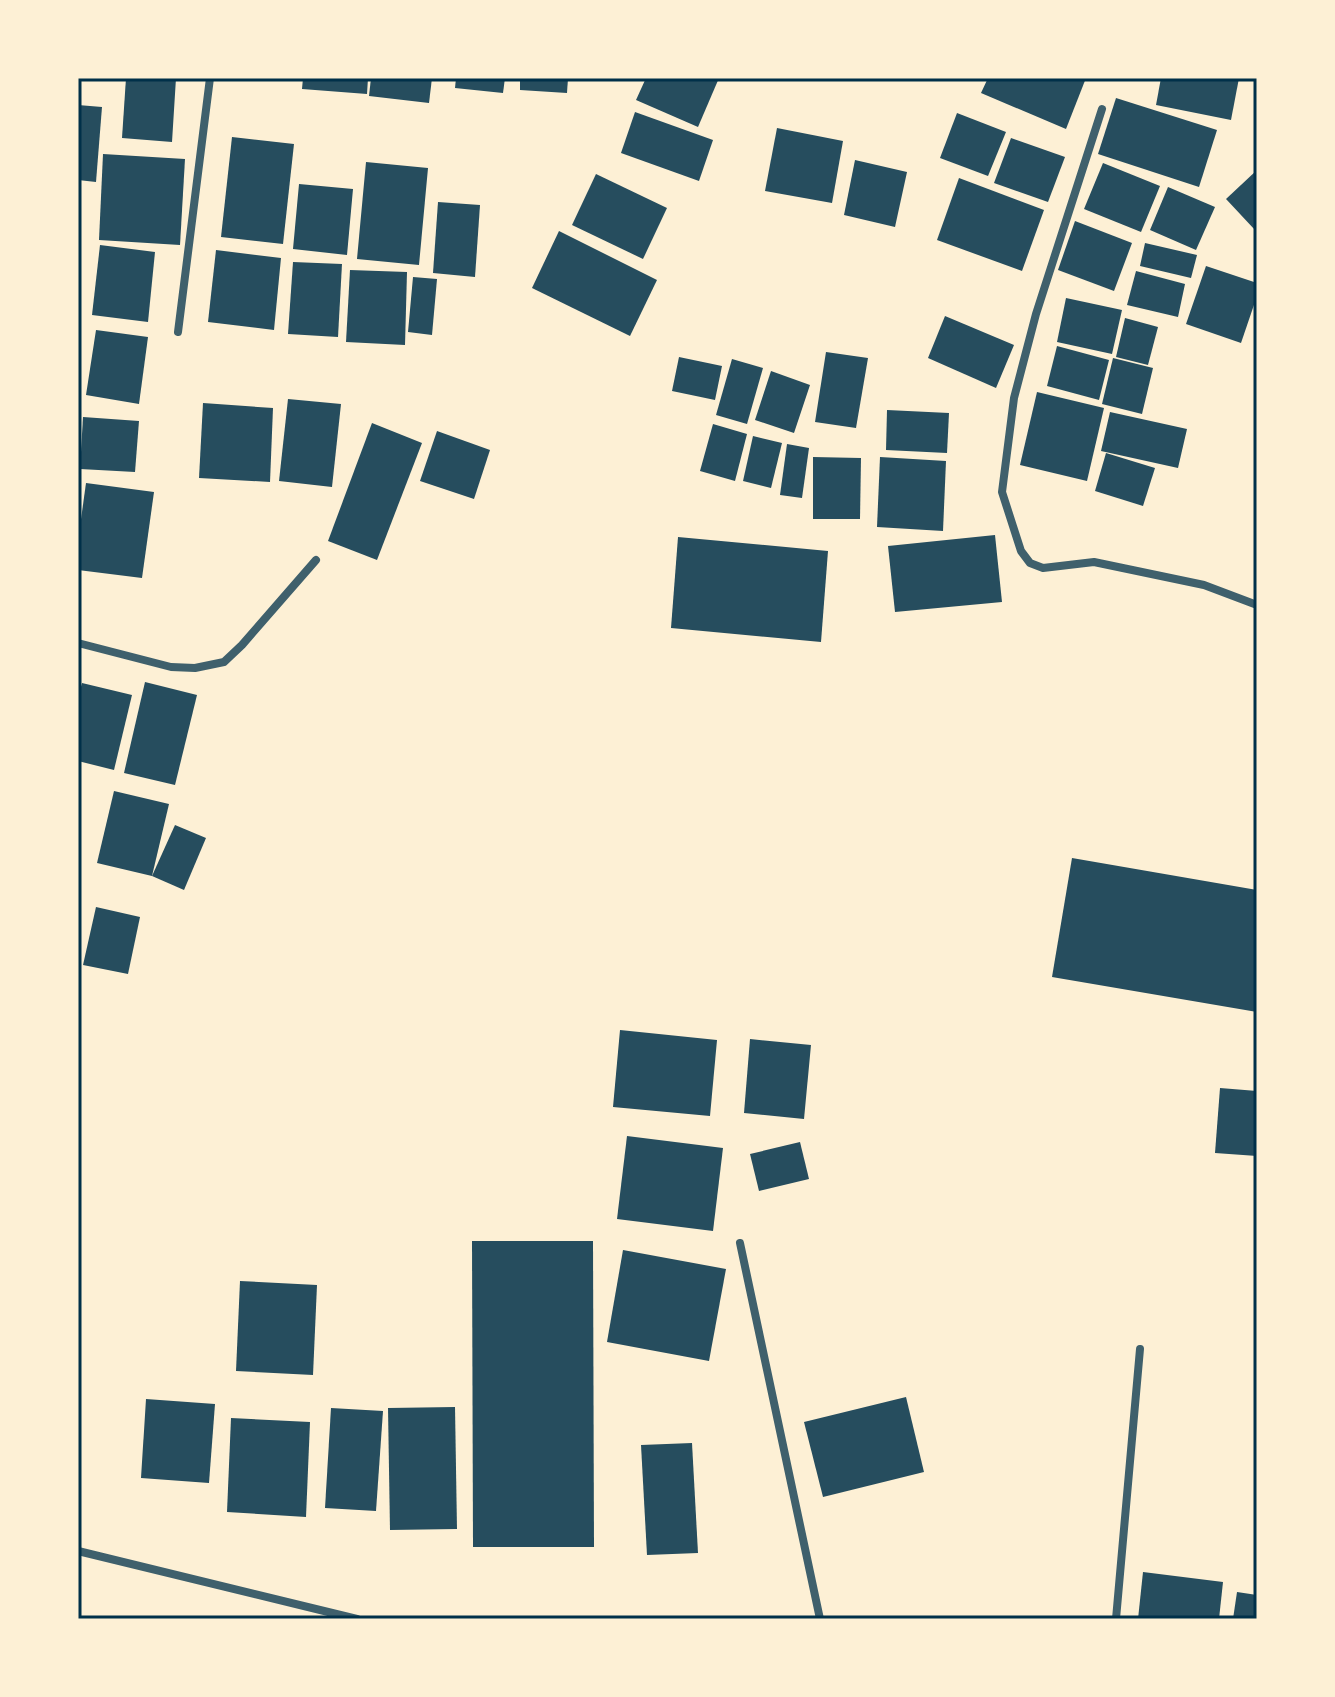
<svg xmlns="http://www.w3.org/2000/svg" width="1335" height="1697" font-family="'Exo 2',sans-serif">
  <rect width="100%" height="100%" fill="#fdf0d5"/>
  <g fill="#264d5e">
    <path d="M126,78H176L172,142L122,138Z"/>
    <path d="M303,78H368L367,94L302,89Z"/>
    <path d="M371,78H432L429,103L369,96Z"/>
    <path d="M456,78H505L503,93L455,88Z"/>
    <path d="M520,78H568L567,93L520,90Z"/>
    <path d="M646,78H719L698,127L636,100Z"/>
    <path d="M988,78H1086L1066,129L981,93Z"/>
    <path d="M1161,78H1239L1231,120L1156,105Z"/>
    <path d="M1116,98L1217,130L1199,187L1098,154Z"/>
    <path d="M78,105L102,107L96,182L78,180Z"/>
    <path d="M635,112L713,140L699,181L621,153Z"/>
    <path d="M957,113L1006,132L988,176L940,158Z"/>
    <path d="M777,128L843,141L832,203L765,191Z"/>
    <path d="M232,137L294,144L283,244L221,237Z"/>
    <path d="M1011,138L1065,157L1048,202L994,183Z"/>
    <path d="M103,154L185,159L180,245L99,240Z"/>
    <path d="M855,160L907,172L895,227L844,215Z"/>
    <path d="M366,162L428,168L419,265L357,259Z"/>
    <path d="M1103,163L1160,186L1141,232L1084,209Z"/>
    <path d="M1257,170V228L1255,230L1226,199Z"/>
    <path d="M596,174L667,208L643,259L572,225Z"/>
    <path d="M959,178L1044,210L1022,271L937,240Z"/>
    <path d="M299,184L353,189L347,255L293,249Z"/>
    <path d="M1168,187L1215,207L1196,250L1150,230Z"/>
    <path d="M438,202L480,205L475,277L433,273Z"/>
    <path d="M1075,221L1132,243L1114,291L1058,270Z"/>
    <path d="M559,231L657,280L630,336L532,288Z"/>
    <path d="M1145,243L1197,255L1191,278L1140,266Z"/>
    <path d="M100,245L155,252L148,322L92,315Z"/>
    <path d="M216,250L281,258L274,330L208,322Z"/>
    <path d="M293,262L342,264L338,337L288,334Z"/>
    <path d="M1206,266L1257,283V296L1241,343L1186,324Z"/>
    <path d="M350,270L407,272L405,345L346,342Z"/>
    <path d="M1136,271L1185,284L1178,317L1127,305Z"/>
    <path d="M413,277L437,279L432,335L408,332Z"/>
    <path d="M1066,298L1122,310L1112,354L1057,342Z"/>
    <path d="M945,316L1014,345L996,388L928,358Z"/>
    <path d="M1125,318L1158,327L1148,365L1116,357Z"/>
    <path d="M96,330L148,337L139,404L86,395Z"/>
    <path d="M1057,346L1109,360L1099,400L1047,386Z"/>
    <path d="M826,352L868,358L856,428L815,422Z"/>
    <path d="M679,357L722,366L715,400L672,391Z"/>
    <path d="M1113,358L1153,368L1142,414L1102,404Z"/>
    <path d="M732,359L763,368L747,424L716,415Z"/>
    <path d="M771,371L810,385L794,433L755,420Z"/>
    <path d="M1037,392L1104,408L1087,481L1020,465Z"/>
    <path d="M288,399L341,404L332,487L279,481Z"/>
    <path d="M203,403L273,408L270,482L199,478Z"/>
    <path d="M887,410L949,413L947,453L886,450Z"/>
    <path d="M1110,412L1187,429L1178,468L1101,451Z"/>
    <path d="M83,417L139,421L135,472L80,469Z"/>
    <path d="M372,423L422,443L377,560L328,541Z"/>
    <path d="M713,424L747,434L735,481L700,471Z"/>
    <path d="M437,431L490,450L474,499L420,481Z"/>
    <path d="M753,436L782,443L771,488L743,481Z"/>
    <path d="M787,444L809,448L802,498L780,495Z"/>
    <path d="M1106,453L1155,468L1143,506L1095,491Z"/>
    <path d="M813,457L861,458L860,519H813Z"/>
    <path d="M880,457L946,461L943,531L877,527Z"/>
    <path d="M86,483L154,492L142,578L78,570V541Z"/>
    <path d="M995,535L1002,602L895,612L888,546Z"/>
    <path d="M678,537L828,551L821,642L671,628Z"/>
    <path d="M145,682L197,695L175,785L124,773Z"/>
    <path d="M82,683L132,695L114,770L78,761V698Z"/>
    <path d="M114,791L169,804L152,876L97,863Z"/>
    <path d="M175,825L206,838L184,890L152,876Z"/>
    <path d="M1072,858L1257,890V1012L1052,977Z"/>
    <path d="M96,907L140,917L128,974L83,965Z"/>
    <path d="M620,1030L717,1040L710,1116L613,1107Z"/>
    <path d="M750,1039L811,1045L804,1119L744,1113Z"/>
    <path d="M1220,1088L1257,1091V1156L1215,1153Z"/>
    <path d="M627,1136L723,1148L713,1231L617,1219Z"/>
    <path d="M800,1142L809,1179L759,1191L750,1154Z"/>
    <path d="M472,1241H593L594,1547H473Z"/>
    <path d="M623,1250L726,1269L709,1361L607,1342Z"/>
    <path d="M240,1281L317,1285L313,1375L236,1371Z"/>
    <path d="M906,1397L924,1472L823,1497L804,1422Z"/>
    <path d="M146,1399L215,1404L209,1483L141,1478Z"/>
    <path d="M455,1407L457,1529L390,1530L388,1408Z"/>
    <path d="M331,1408L383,1411L376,1511L325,1508Z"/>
    <path d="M231,1418L310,1422L306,1517L227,1512Z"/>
    <path d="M692,1443L698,1553L647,1555L641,1445Z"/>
    <path d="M1143,1572L1223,1582L1219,1619H1138Z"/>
    <path d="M1237,1592L1257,1595V1619H1233Z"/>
  </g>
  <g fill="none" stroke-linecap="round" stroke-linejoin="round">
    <g stroke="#3f606c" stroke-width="8">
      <path d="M1102,109L1036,314L1014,398L1002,492L1021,551L1030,563L1043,568L1094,562L1204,585L1257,605"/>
      <path d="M178,332L210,78"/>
      <path d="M78,643L171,667L195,668L224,662L242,645L316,560"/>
      <path d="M740,1243L820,1619"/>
      <path d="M78,1551L357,1619"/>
      <path d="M1116,1619L1140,1349"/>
    </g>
  </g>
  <rect width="1335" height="1697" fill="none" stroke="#fdf0d5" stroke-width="160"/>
  <rect x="80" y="80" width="1175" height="1537" fill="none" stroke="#003049" stroke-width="3"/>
</svg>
